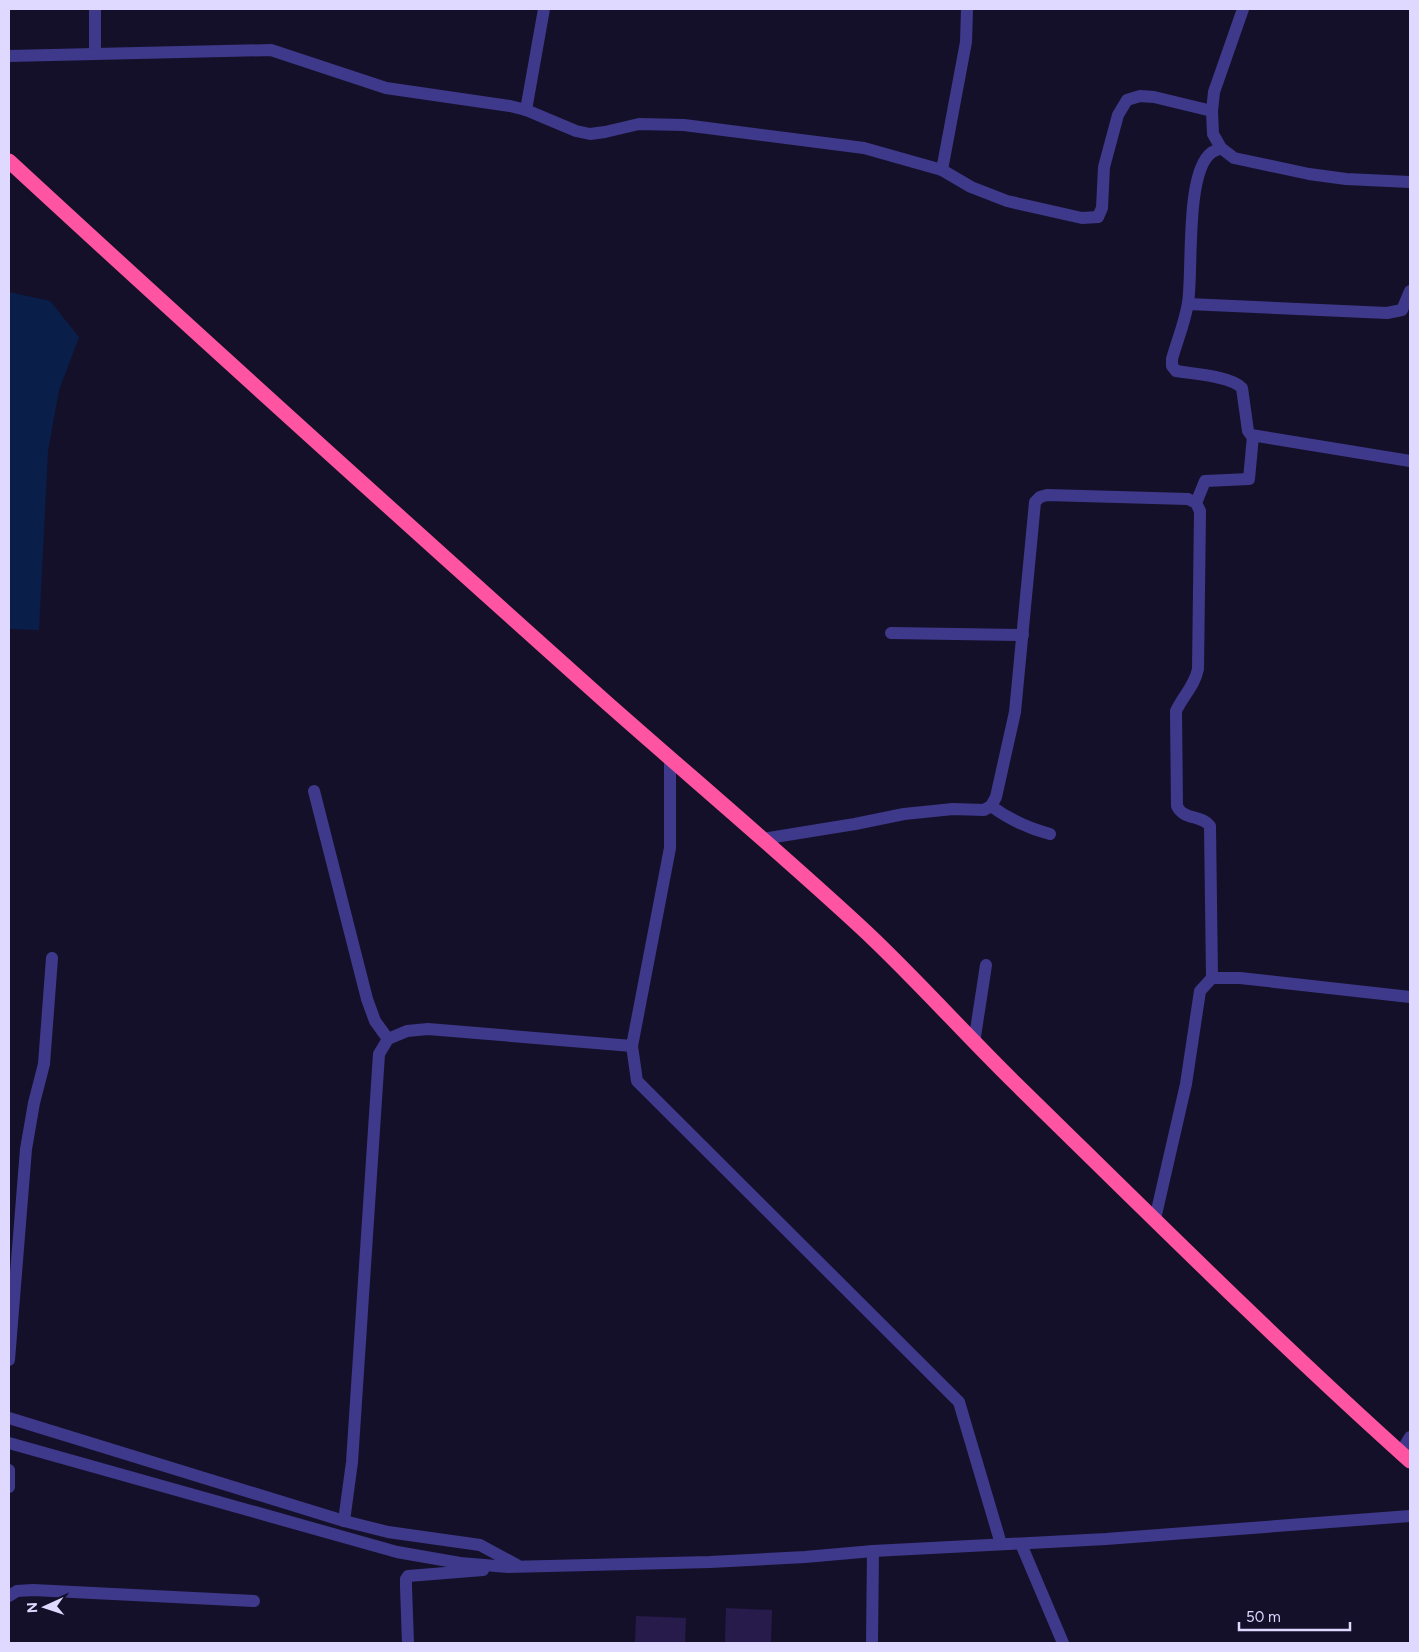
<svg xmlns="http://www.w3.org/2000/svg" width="1419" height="1652" font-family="Figtree,sans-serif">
  <rect width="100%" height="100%" fill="#15102a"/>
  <path fill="#091f4a" d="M9,292L50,301L79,337L59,390L48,451L39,630L9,629Z"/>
  <g fill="#271b4c">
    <path d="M726,1608L772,1610L771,1643H725Z"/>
    <path d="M636,1616L686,1618L685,1643H635Z"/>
  </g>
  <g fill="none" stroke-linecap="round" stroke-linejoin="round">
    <g stroke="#3f398b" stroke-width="12">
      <path d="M95,9V54"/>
      <path d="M1243,9L1214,92L1212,111L1213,134L1221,148L1234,158L1309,174L1346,179L1410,182"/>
      <path d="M9,56L271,50L386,88L510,106L526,110L576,131L590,134L605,132L639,124L684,125L864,148L942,170L971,187L1007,201L1082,218L1098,217L1102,208L1104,167L1118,115L1127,100L1140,96L1154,97L1212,111"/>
      <path d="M526,110L544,9"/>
      <path d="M1221,148C1218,150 1213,151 1211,153C1185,173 1193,272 1188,303C1185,322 1177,341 1172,359V366L1176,371C1193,374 1231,376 1242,388L1248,431L1251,435L1410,461"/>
      <path d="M942,170L966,42L967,9"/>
      <path d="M1188,304L1387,313L1402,310L1410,291"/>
      <path d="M1196,503L1205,481L1249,479L1253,436"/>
      <path d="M891,633L1023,635"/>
      <path d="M314,791L367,999L375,1021L388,1039"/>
      <path d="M991,806C1010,820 1027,828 1050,834"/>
      <path d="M762,839L855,824L904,814L953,809L984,810L991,806L996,797L1015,712L1035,502L1040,497L1047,495L1188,499L1196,503L1200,511L1198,669C1195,685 1183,696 1176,711L1177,806C1183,820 1202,815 1210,826L1212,978"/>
      <path d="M974,1043L986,965"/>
      <path d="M632,1046L637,1081L959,1402L1001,1544"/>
      <path d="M1155,1219L1186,1084L1200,991L1212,978H1240L1410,997"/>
      <path d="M9,1360L26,1149L34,1103L44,1064L52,958"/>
      <path d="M9,1418L344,1521L388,1532L480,1545L517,1565"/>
      <path d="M9,1443L397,1552L460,1563L508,1567L710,1562L805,1557L873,1551L1106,1539L1410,1516"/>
      <path d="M1401,1452L1410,1437"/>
      <path d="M9,1487V1470"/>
      <path d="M344,1521L352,1462L379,1054L388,1039L407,1031L428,1029L632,1046L670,848V759"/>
      <path d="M1021,1544L1063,1643"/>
      <path d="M9,1596L17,1591L33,1590L254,1601"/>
      <path d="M408,1643L406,1587V1579L408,1576L483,1570"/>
      <path d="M872,1643L873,1551"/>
    </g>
    <path stroke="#ff54a1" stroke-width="15" d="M9,161C206,343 406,523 607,703C693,779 781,853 866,932C917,980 964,1033 1014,1082C1145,1210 1274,1339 1410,1461"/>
  </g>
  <rect width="1419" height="1652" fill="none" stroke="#dfd9ff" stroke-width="20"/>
  <g transform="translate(45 1607) rotate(267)" stroke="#15102a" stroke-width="4" paint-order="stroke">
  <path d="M0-4L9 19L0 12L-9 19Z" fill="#dfd9ff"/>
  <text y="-8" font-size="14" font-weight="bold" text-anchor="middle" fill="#dfd9ff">N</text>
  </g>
  <path d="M1239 1622v8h111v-8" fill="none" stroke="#dfd9ff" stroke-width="2.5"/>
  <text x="1246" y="1622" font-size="15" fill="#dfd9ff" stroke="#15102a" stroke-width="4" paint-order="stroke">50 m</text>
</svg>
